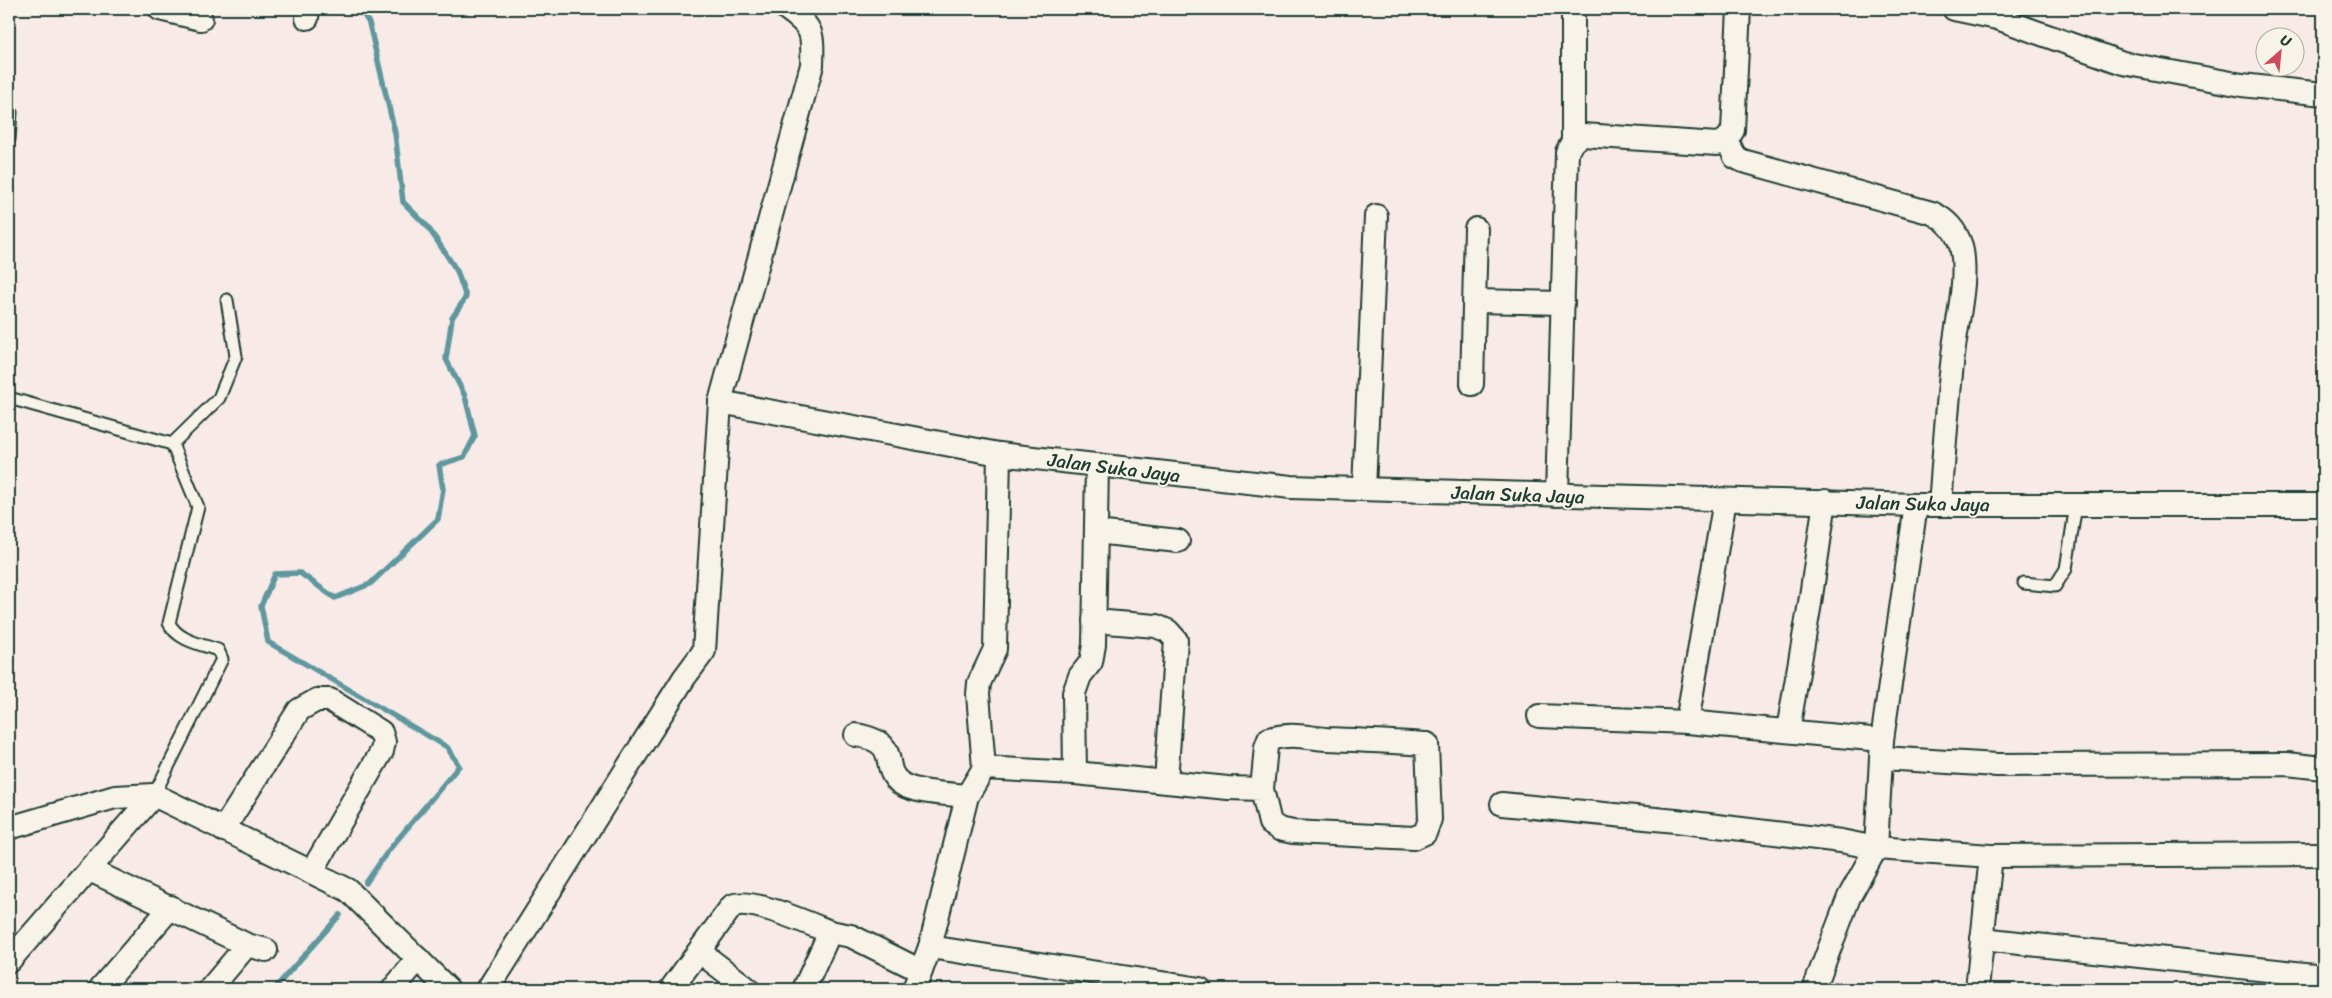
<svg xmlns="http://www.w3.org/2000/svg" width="2332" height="998" font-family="Sriracha,sans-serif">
  <rect width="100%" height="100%" fill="#f8eae6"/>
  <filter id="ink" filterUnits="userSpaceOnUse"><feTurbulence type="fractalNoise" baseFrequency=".02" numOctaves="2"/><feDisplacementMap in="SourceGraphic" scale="10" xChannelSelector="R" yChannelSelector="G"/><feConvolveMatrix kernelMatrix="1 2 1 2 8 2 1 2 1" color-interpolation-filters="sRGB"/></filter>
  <g filter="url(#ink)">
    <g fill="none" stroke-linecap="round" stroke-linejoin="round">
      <g stroke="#5d989f" stroke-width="5.5">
        <path d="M360,9L369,23L395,133L403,202L427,226L438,242L457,271L466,297L452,318L446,359L465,396L475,436L464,457L439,465L443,489L438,519L370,584L335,598L300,573L275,574L261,606L268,642L447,747L459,766L388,851L366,883"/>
        <path d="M274,989L340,915"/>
      </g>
      <g stroke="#1f3d34" stroke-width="15">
        <g id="service">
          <path d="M9,139L11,113"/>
          <path d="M9,398L172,444L219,398L236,356L227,300"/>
          <path d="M2024,583L2055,586L2066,569L2076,505"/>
          <path d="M154,795L222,659L218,650C200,644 177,640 169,623L198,507L172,444"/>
        </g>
      </g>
      <g stroke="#1f3d34" stroke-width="26">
        <g id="minor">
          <path d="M160,9L201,19"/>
          <path d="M1954,9L1997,18L2123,63L2242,85L2323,94"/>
          <path d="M307,18L308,9"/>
          <path d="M1727,140L1735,157L1743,161L1932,213C1947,220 1956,230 1961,246C1969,278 1956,324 1953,356C1947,406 1944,455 1940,505"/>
          <path d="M1573,141V9"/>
          <path d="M1475,301L1563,303"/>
          <path d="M1472,384L1476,229"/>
          <path d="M720,402L999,454L1291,487L1916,505H2323"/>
          <path d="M1364,489L1376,216"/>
          <path d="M1557,495L1567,152L1573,141L1583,135L1717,144L1727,140L1733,130L1739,9"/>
          <path d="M1096,532L1178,541"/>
          <path d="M1094,621L1156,626L1168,631L1176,640L1166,781"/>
          <path d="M1539,716L1687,722L1882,740"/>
          <path d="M1687,722L1725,500"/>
          <path d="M1788,730L1810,603L1825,501"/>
          <path d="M856,735C905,743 877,768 902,784C914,793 951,794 967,796"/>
          <path d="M1882,758L1997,765L2287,764L2323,768"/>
          <path d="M984,768L978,694L979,683L995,649L999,454"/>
          <path d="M1075,773L1074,693L1080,676L1091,662L1094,645L1097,465"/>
          <path d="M1502,804L1676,821L1841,841L1876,848L1991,856L2323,854"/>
          <path d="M9,828L115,797L154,795L348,890L448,989"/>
          <path d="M223,830L299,710L317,700H330L381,732L384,742L382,751L312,871"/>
          <path d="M90,870L247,945L266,950"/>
          <path d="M1982,939L2323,976"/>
          <path d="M930,947L1200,989"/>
          <path d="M700,952L748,989"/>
          <path d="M9,961L154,795"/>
          <path d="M100,989L171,907"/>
          <path d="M210,989L247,945"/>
          <path d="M393,989L418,959"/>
          <path d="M488,989L684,678L704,651L720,402L812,65C813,34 814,28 787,9"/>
          <path d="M671,989L732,906C749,897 810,924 830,932"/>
          <path d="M804,989L830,932L851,936L921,971"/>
          <path d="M914,989L930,947L967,796L984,768L1075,773L1228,788L1262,789L1266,747L1269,739C1291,733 1304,737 1326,739C1360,740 1393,742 1427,744L1430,819L1425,833L1414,838L1293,832L1279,829L1270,823L1262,789"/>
          <path d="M1814,989L1849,897L1876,848L1882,740L1916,505"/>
          <path d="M1977,989L1991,856"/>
        </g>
      </g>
      <use href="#service" stroke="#f7f3e8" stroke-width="11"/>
      <use href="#minor" stroke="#f7f3e8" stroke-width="22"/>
    </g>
  </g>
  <g text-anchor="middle" stroke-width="4" stroke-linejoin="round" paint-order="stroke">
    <g font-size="19" fill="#1f3d34" stroke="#f7f3e8">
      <text transform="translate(1114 467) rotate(7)" y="7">Jalan Suka Jaya</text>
      <text transform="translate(1518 494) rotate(2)" y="7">Jalan Suka Jaya</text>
      <text transform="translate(1923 503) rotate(1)" y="7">Jalan Suka Jaya</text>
    </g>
  </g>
  <rect width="2332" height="998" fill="none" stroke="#f7f3e8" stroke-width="30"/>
  <rect x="15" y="15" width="2302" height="968" fill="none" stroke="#1f3d34" stroke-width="2" filter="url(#ink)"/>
  <g transform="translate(2280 52) rotate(27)"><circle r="24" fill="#f7f3e8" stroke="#a1aaa0"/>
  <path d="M0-4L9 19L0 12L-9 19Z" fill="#d1495b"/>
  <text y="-8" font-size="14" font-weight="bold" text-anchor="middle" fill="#1f3d34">U</text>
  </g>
</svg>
